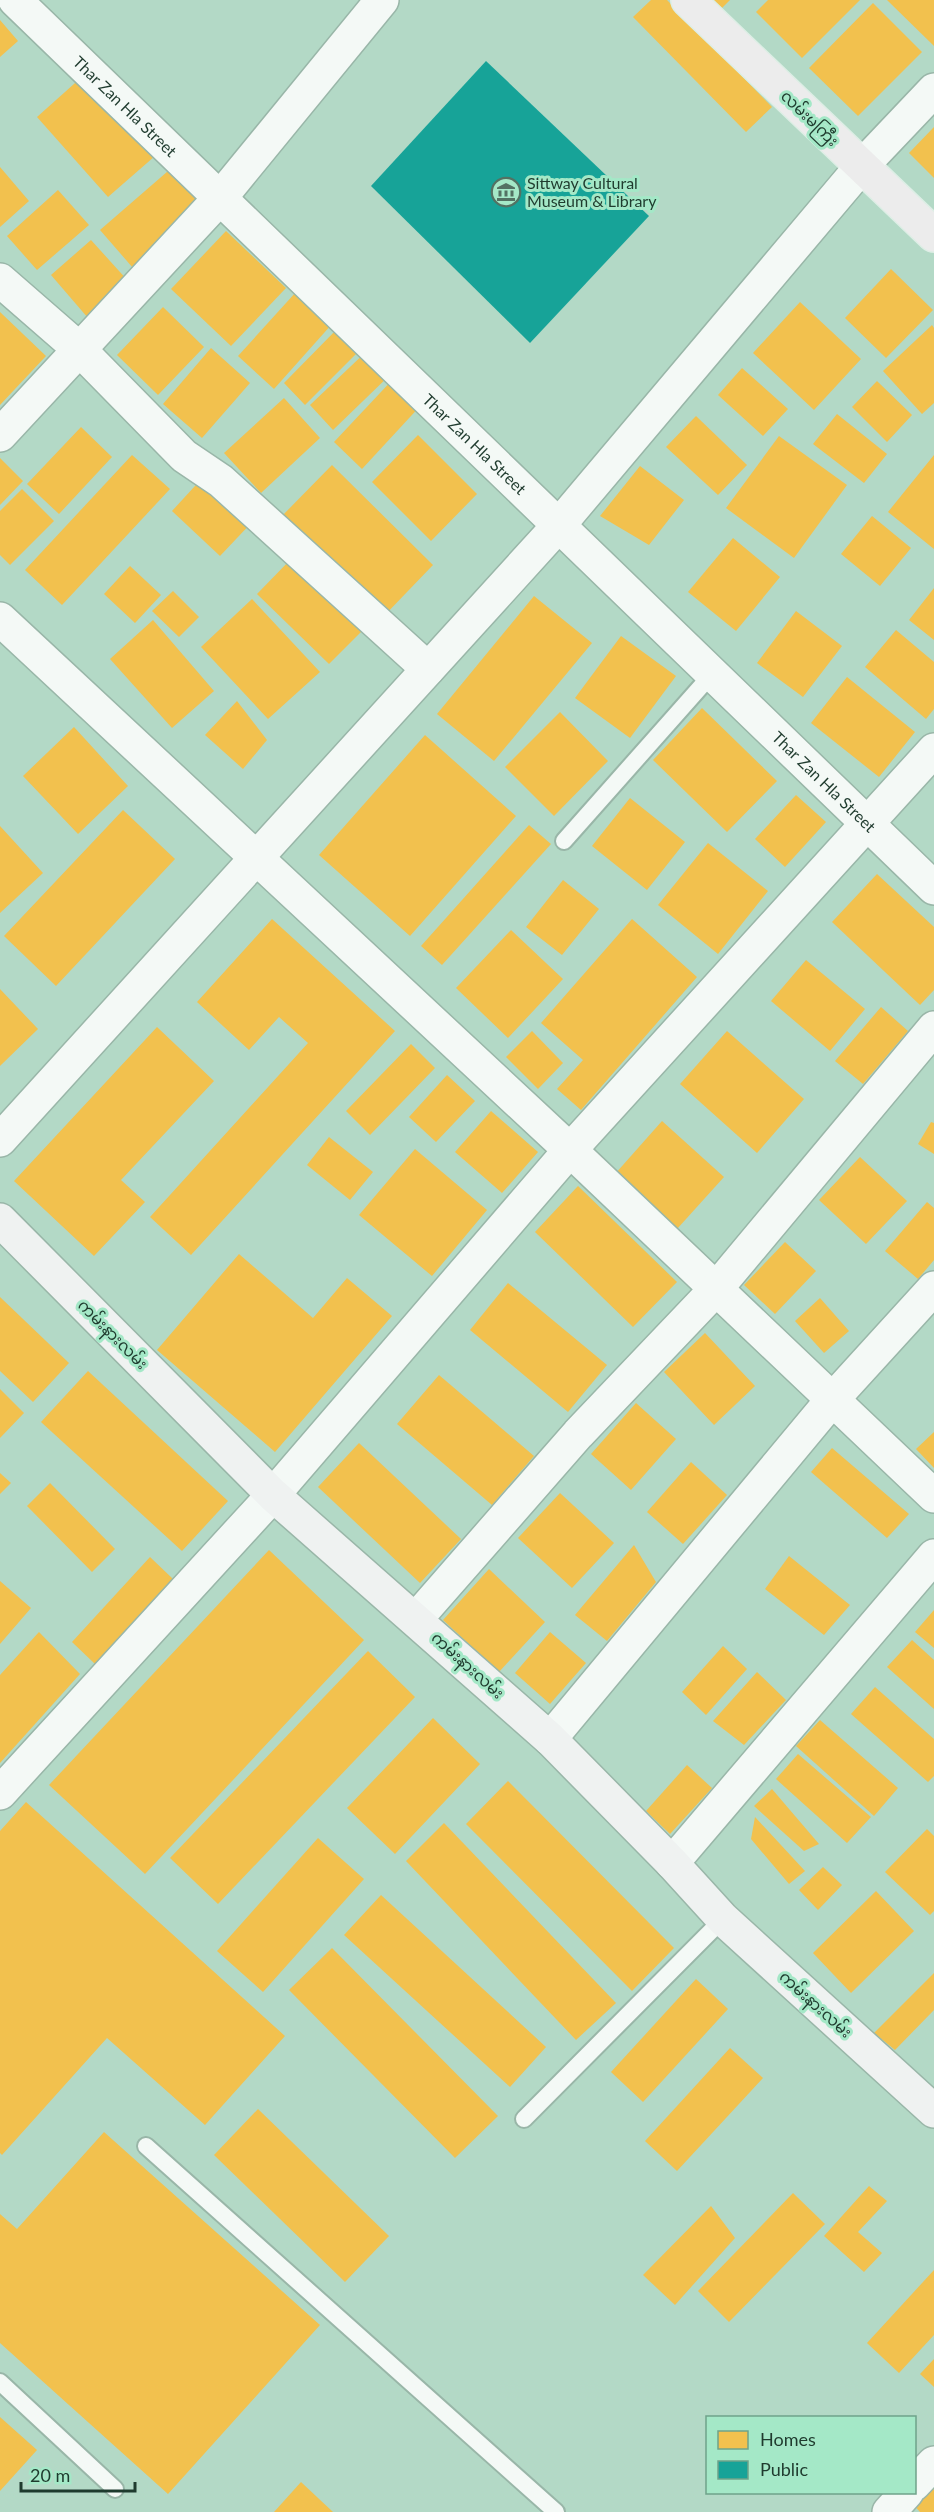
<svg xmlns="http://www.w3.org/2000/svg" width="934" height="2512" font-family="Lato,'Noto Sans Myanmar',sans-serif">
  <rect width="100%" height="100%" fill="#b3d9c6"/>
  <g fill="#f2c14e">
    <path d="M651,0H667L772,107L746,132L633,17Z"/>
    <path d="M713,0H730L722,8Z"/>
    <path d="M768,0H860L802,58L756,12Z"/>
    <path d="M887,0H934V46Z"/>
    <path d="M873,3L922,52L858,116L809,68Z"/>
    <path d="M0,20L18,41L0,57Z"/>
    <path d="M84,75L155,156L108,197L37,117Z"/>
    <path d="M934,127V178L909,153Z"/>
    <path d="M175,165L208,202L133,268L100,230Z"/>
    <path d="M0,167L29,201L0,227Z"/>
    <path d="M58,190L89,225L37,270L7,236Z"/>
    <path d="M226,231L286,288L231,346L171,289Z"/>
    <path d="M91,240L129,282L88,318L51,275Z"/>
    <path d="M891,269L933,310L886,358L845,318Z"/>
    <path d="M296,292L332,324L274,389L238,356Z"/>
    <path d="M800,302L861,359L814,410L753,353Z"/>
    <path d="M163,307L204,347L158,395L117,355Z"/>
    <path d="M0,312L46,356L0,405Z"/>
    <path d="M932,325L934,328V403L922,414L883,371Z"/>
    <path d="M340,326L362,348L305,405L284,383Z"/>
    <path d="M211,348L250,383L202,438L163,404Z"/>
    <path d="M370,348L393,372L333,430L310,405Z"/>
    <path d="M742,368L788,409L763,436L718,395Z"/>
    <path d="M395,377L423,403L362,469L334,442Z"/>
    <path d="M877,381L912,415L887,442L852,407Z"/>
    <path d="M284,398L320,438L261,493L224,453Z"/>
    <path d="M837,414L887,454L864,483L813,444Z"/>
    <path d="M696,416L747,465L718,495L666,447Z"/>
    <path d="M81,427L112,457L59,514L27,484Z"/>
    <path d="M418,435L477,494L431,541L372,482Z"/>
    <path d="M779,436L847,485L794,558L726,508Z"/>
    <path d="M132,455L170,489L62,605L25,570Z"/>
    <path d="M934,455V549L888,512Z"/>
    <path d="M0,458L23,481L0,505Z"/>
    <path d="M332,465L433,565L382,618L281,517Z"/>
    <path d="M640,466L684,500L649,545L600,516Z"/>
    <path d="M206,474L255,519L220,556L172,511Z"/>
    <path d="M22,489L54,521L10,565L0,555V511Z"/>
    <path d="M872,516L911,548L880,586L841,554Z"/>
    <path d="M733,538L780,577L736,631L688,592Z"/>
    <path d="M292,558L364,629L329,664L257,594Z"/>
    <path d="M130,566L161,595L135,623L104,594Z"/>
    <path d="M934,588V640L909,620Z"/>
    <path d="M173,591L199,617L179,637L152,611Z"/>
    <path d="M534,596L592,643L494,761L437,714Z"/>
    <path d="M252,599L320,672L268,719L201,647Z"/>
    <path d="M796,611L842,646L803,697L757,663Z"/>
    <path d="M153,620L214,691L172,728L110,659Z"/>
    <path d="M896,630L934,662V709L926,719L865,667Z"/>
    <path d="M621,636L676,676L630,738L575,698Z"/>
    <path d="M847,677L915,732L879,777L811,723Z"/>
    <path d="M237,701L267,740L243,769L205,735Z"/>
    <path d="M702,708L777,781L727,832L653,760Z"/>
    <path d="M560,712L608,761L554,816L505,767Z"/>
    <path d="M74,727L128,786L78,834L23,776Z"/>
    <path d="M425,735L516,816L410,936L319,855Z"/>
    <path d="M796,795L826,822L785,867L755,839Z"/>
    <path d="M630,798L685,842L647,890L592,846Z"/>
    <path d="M123,810L175,859L56,986L4,936Z"/>
    <path d="M529,825L551,844L442,965L421,946Z"/>
    <path d="M0,826L43,873L0,913Z"/>
    <path d="M708,843L768,891L718,954L658,905Z"/>
    <path d="M877,874L934,927V990L920,1005L832,922Z"/>
    <path d="M563,880L599,909L562,955L526,927Z"/>
    <path d="M272,919L395,1031L191,1255L150,1217L308,1043L279,1017L249,1050L197,1002Z"/>
    <path d="M632,919L697,977L581,1110L557,1089L583,1060L541,1023Z"/>
    <path d="M511,930L563,979L508,1038L456,988Z"/>
    <path d="M806,960L865,1009L830,1051L771,1001Z"/>
    <path d="M0,989L38,1029L0,1066Z"/>
    <path d="M881,1007L908,1031L863,1084L835,1061Z"/>
    <path d="M157,1027L214,1081L121,1180L145,1202L94,1256L14,1181Z"/>
    <path d="M532,1031L563,1063L538,1089L506,1057Z"/>
    <path d="M727,1031L804,1099L757,1153L680,1084Z"/>
    <path d="M411,1044L435,1068L370,1135L346,1111Z"/>
    <path d="M447,1075L475,1101L436,1142L409,1117Z"/>
    <path d="M491,1111L538,1152L502,1193L455,1152Z"/>
    <path d="M662,1121L724,1177L677,1229L615,1174Z"/>
    <path d="M931,1122L934,1123V1154L918,1144Z"/>
    <path d="M329,1137L373,1172L350,1200L307,1165Z"/>
    <path d="M415,1149L487,1210L432,1276L359,1215Z"/>
    <path d="M860,1157L907,1201L866,1244L819,1200Z"/>
    <path d="M578,1186L677,1282L633,1327L535,1232Z"/>
    <path d="M927,1202L934,1208V1260L918,1279L885,1251Z"/>
    <path d="M785,1242L816,1271L775,1314L744,1285Z"/>
    <path d="M239,1254L313,1318L347,1278L392,1316L275,1452L157,1350Z"/>
    <path d="M508,1283L607,1365L568,1412L470,1330Z"/>
    <path d="M0,1297L69,1363L33,1402L0,1371Z"/>
    <path d="M820,1298L849,1331L824,1353L795,1321Z"/>
    <path d="M705,1333L755,1386L714,1425L664,1372Z"/>
    <path d="M88,1371L228,1501L182,1551L41,1422Z"/>
    <path d="M439,1375L534,1456L492,1505L397,1424Z"/>
    <path d="M0,1389L24,1413L0,1438Z"/>
    <path d="M636,1403L676,1439L631,1490L591,1454Z"/>
    <path d="M934,1432V1468L916,1449Z"/>
    <path d="M359,1443L461,1539L420,1583L318,1487Z"/>
    <path d="M832,1448L909,1514L887,1538L811,1472Z"/>
    <path d="M691,1462L727,1495L683,1544L647,1512Z"/>
    <path d="M0,1473L11,1483L0,1494Z"/>
    <path d="M50,1483L115,1549L92,1572L27,1506Z"/>
    <path d="M560,1493L614,1543L572,1588L518,1538Z"/>
    <path d="M634,1545L656,1582L607,1641L575,1615Z"/>
    <path d="M269,1550L364,1640L145,1874L49,1785Z"/>
    <path d="M789,1556L850,1605L824,1635L765,1589Z"/>
    <path d="M150,1557L173,1579L95,1664L72,1642Z"/>
    <path d="M489,1569L545,1622L499,1672L443,1620Z"/>
    <path d="M0,1581L31,1608L0,1644Z"/>
    <path d="M934,1610V1648L915,1632Z"/>
    <path d="M39,1632L80,1674L0,1763V1675Z"/>
    <path d="M550,1632L586,1663L550,1704L515,1673Z"/>
    <path d="M912,1640L934,1660V1709L887,1667Z"/>
    <path d="M723,1646L747,1669L706,1715L682,1692Z"/>
    <path d="M368,1651L415,1697L218,1904L170,1858Z"/>
    <path d="M757,1672L786,1700L744,1745L713,1721Z"/>
    <path d="M875,1687L934,1739V1776L928,1782L851,1714Z"/>
    <path d="M433,1718L480,1764L395,1854L347,1808Z"/>
    <path d="M820,1720L898,1788L874,1816L796,1746Z"/>
    <path d="M798,1754L871,1817L847,1843L776,1779Z"/>
    <path d="M687,1765L712,1788L670,1834L646,1811Z"/>
    <path d="M508,1781L674,1948L632,1991L466,1824Z"/>
    <path d="M772,1789L819,1844L804,1851L754,1806Z"/>
    <path d="M26,1802L285,2036L205,2125L107,2038L2,2155L0,2153V1831Z"/>
    <path d="M755,1817L805,1871L789,1884L751,1839Z"/>
    <path d="M444,1823L616,2003L576,2040L406,1861Z"/>
    <path d="M927,1829L934,1836V1911L930,1915L885,1872Z"/>
    <path d="M318,1838L364,1879L263,1992L217,1951Z"/>
    <path d="M823,1867L842,1885L818,1910L799,1890Z"/>
    <path d="M876,1891L914,1931L851,1993L813,1953Z"/>
    <path d="M381,1895L546,2047L510,2087L344,1935Z"/>
    <path d="M332,1948L498,2116L455,2158L289,1990Z"/>
    <path d="M934,1973V2010L895,2050L874,2033Z"/>
    <path d="M696,1979L728,2009L643,2102L611,2072Z"/>
    <path d="M730,2048L763,2078L677,2171L645,2141Z"/>
    <path d="M258,2109L389,2236L345,2282L214,2155Z"/>
    <path d="M104,2132L320,2325L168,2494L0,2343V2214L17,2229Z"/>
    <path d="M869,2186L887,2201L858,2232L882,2253L864,2272L824,2236Z"/>
    <path d="M793,2193L825,2224L729,2322L698,2291Z"/>
    <path d="M711,2206L735,2238L675,2305L643,2275Z"/>
    <path d="M934,2270V2335L899,2373L867,2343Z"/>
    <path d="M934,2359V2387L920,2374Z"/>
    <path d="M0,2417L37,2450L0,2491Z"/>
    <path d="M301,2482L333,2512H274Z"/>
    <path d="M932,2487L934,2490V2512H920L911,2502Z"/>
  </g>
  <path fill="#17a398" d="M486,61L649,216L530,343L371,186Z"/>
  <g fill="none" stroke-linecap="round" stroke-linejoin="round">
    <g stroke="#99b6a8" stroke-width="20">
      <g id="lane">
        <path d="M564,841L712,674"/>
        <path d="M524,2119L723,1919"/>
        <path d="M146,2146L556,2512"/>
        <path d="M0,2382L115,2489"/>
      </g>
    </g>
    <g stroke="#99b6a8" stroke-width="36">
      <g id="street">
        <path id="s1" d="M15,0L934,888"/>
        <path d="M0,280L78,348L184,456L221,481L428,669"/>
        <path d="M0,435L220,198L382,0"/>
        <path d="M0,619L570,1150L934,1496"/>
        <path d="M0,1140L559,525L861,167L934,90"/>
        <path d="M416,1619L578,1434L716,1289L934,1028"/>
        <path d="M550,1739L832,1400L934,1288"/>
        <path d="M0,1793L273,1495L570,1150L934,750"/>
        <path d="M672,1863L934,1556"/>
        <path d="M914,2484L934,2463"/>
        <path d="M889,2512L907,2492"/>
      </g>
    </g>
    <g stroke="#99b6a8" stroke-width="36">
      <path id="secondary" d="M0,1220L273,1495L550,1739L672,1863L723,1919L934,2111"/>
    </g>
    <g stroke="#ddeee5" stroke-width="36">
      <path id="primary" d="M688,0L934,235"/>
    </g>
    <use href="#lane" stroke="#f4f9f6" stroke-width="16"/>
    <use href="#street" stroke="#f4f9f6" stroke-width="33"/>
    <use href="#secondary" stroke="#eff2f1" stroke-width="33"/>
    <use href="#primary" stroke="#ececec" stroke-width="33"/>
  </g>
  <defs>
    <g id="museum-ring" transform="scale(1.5)"><circle r="9.5" fill="#a4e8c7" stroke="#537263" stroke-width="1.5"/><path d="M0-6L6-3V-2H-6V-3ZM-5-1h2V3h-2ZM-1-1h2V3h-2ZM3-1h2V3H3ZM-6 4H6V6H-6Z" fill="#537263"/></g>
  </defs>
  <g fill-rule="evenodd">
    <use href="#museum-ring" x="506" y="192"/>
  </g>
  <g text-anchor="middle" stroke-width="6" stroke-linejoin="round" paint-order="stroke">
    <g font-size="16" fill="#1f3b2e" stroke="#a4e8c7">
      <text dy="6" stroke="none"><textPath href="#s1" startOffset="153">Thar Zan Hla Street</textPath></text>
      <text transform="translate(810 118) rotate(44)" y="6">လမ်းမကြီး</text>
      <text dy="6" stroke="none"><textPath href="#s1" startOffset="639">Thar Zan Hla Street</textPath></text>
      <text dy="6" stroke="none"><textPath href="#s1" startOffset="1125">Thar Zan Hla Street</textPath></text>
      <text transform="translate(113 1334) rotate(45)" y="6">ကမ်းနားလမ်း</text>
      <text transform="translate(468 1665) rotate(42)" y="6">ကမ်းနားလမ်း</text>
      <text transform="translate(816 2004) rotate(42)" y="6">ကမ်းနားလမ်း</text>
    </g>
    <g font-size="16" fill="#1f3b2e" stroke="#a4e8c7" text-anchor="start">
      <text x="527" y="189">Sittway Cultural<tspan x="527" dy="18">Museum &amp; Library</tspan></text>
    </g>
  </g>
  <rect x="706" y="2416" width="210" height="78" fill="#a4e8c7" stroke="#6fa38a" stroke-width="1.5"/>
  <rect x="718" y="2431" width="30" height="18" fill="#f2c14e" stroke="#6fa38a" stroke-width="1.5"/>
  <text x="760" y="2446" font-size="18" fill="#1f3b2e">Homes</text>
  <rect x="718" y="2461" width="30" height="18" fill="#17a398" stroke="#6fa38a" stroke-width="1.5"/>
  <text x="760" y="2476" font-size="18" fill="#1f3b2e">Public</text>
  <path d="M21 2482v9h114v-9" fill="none" stroke="#1f3b2e" stroke-width="3"/>
  <text x="30" y="2482" font-size="18" fill="#1f3b2e" stroke="#a4e8c7" stroke-width="4.5" paint-order="stroke">20 m</text>
</svg>
